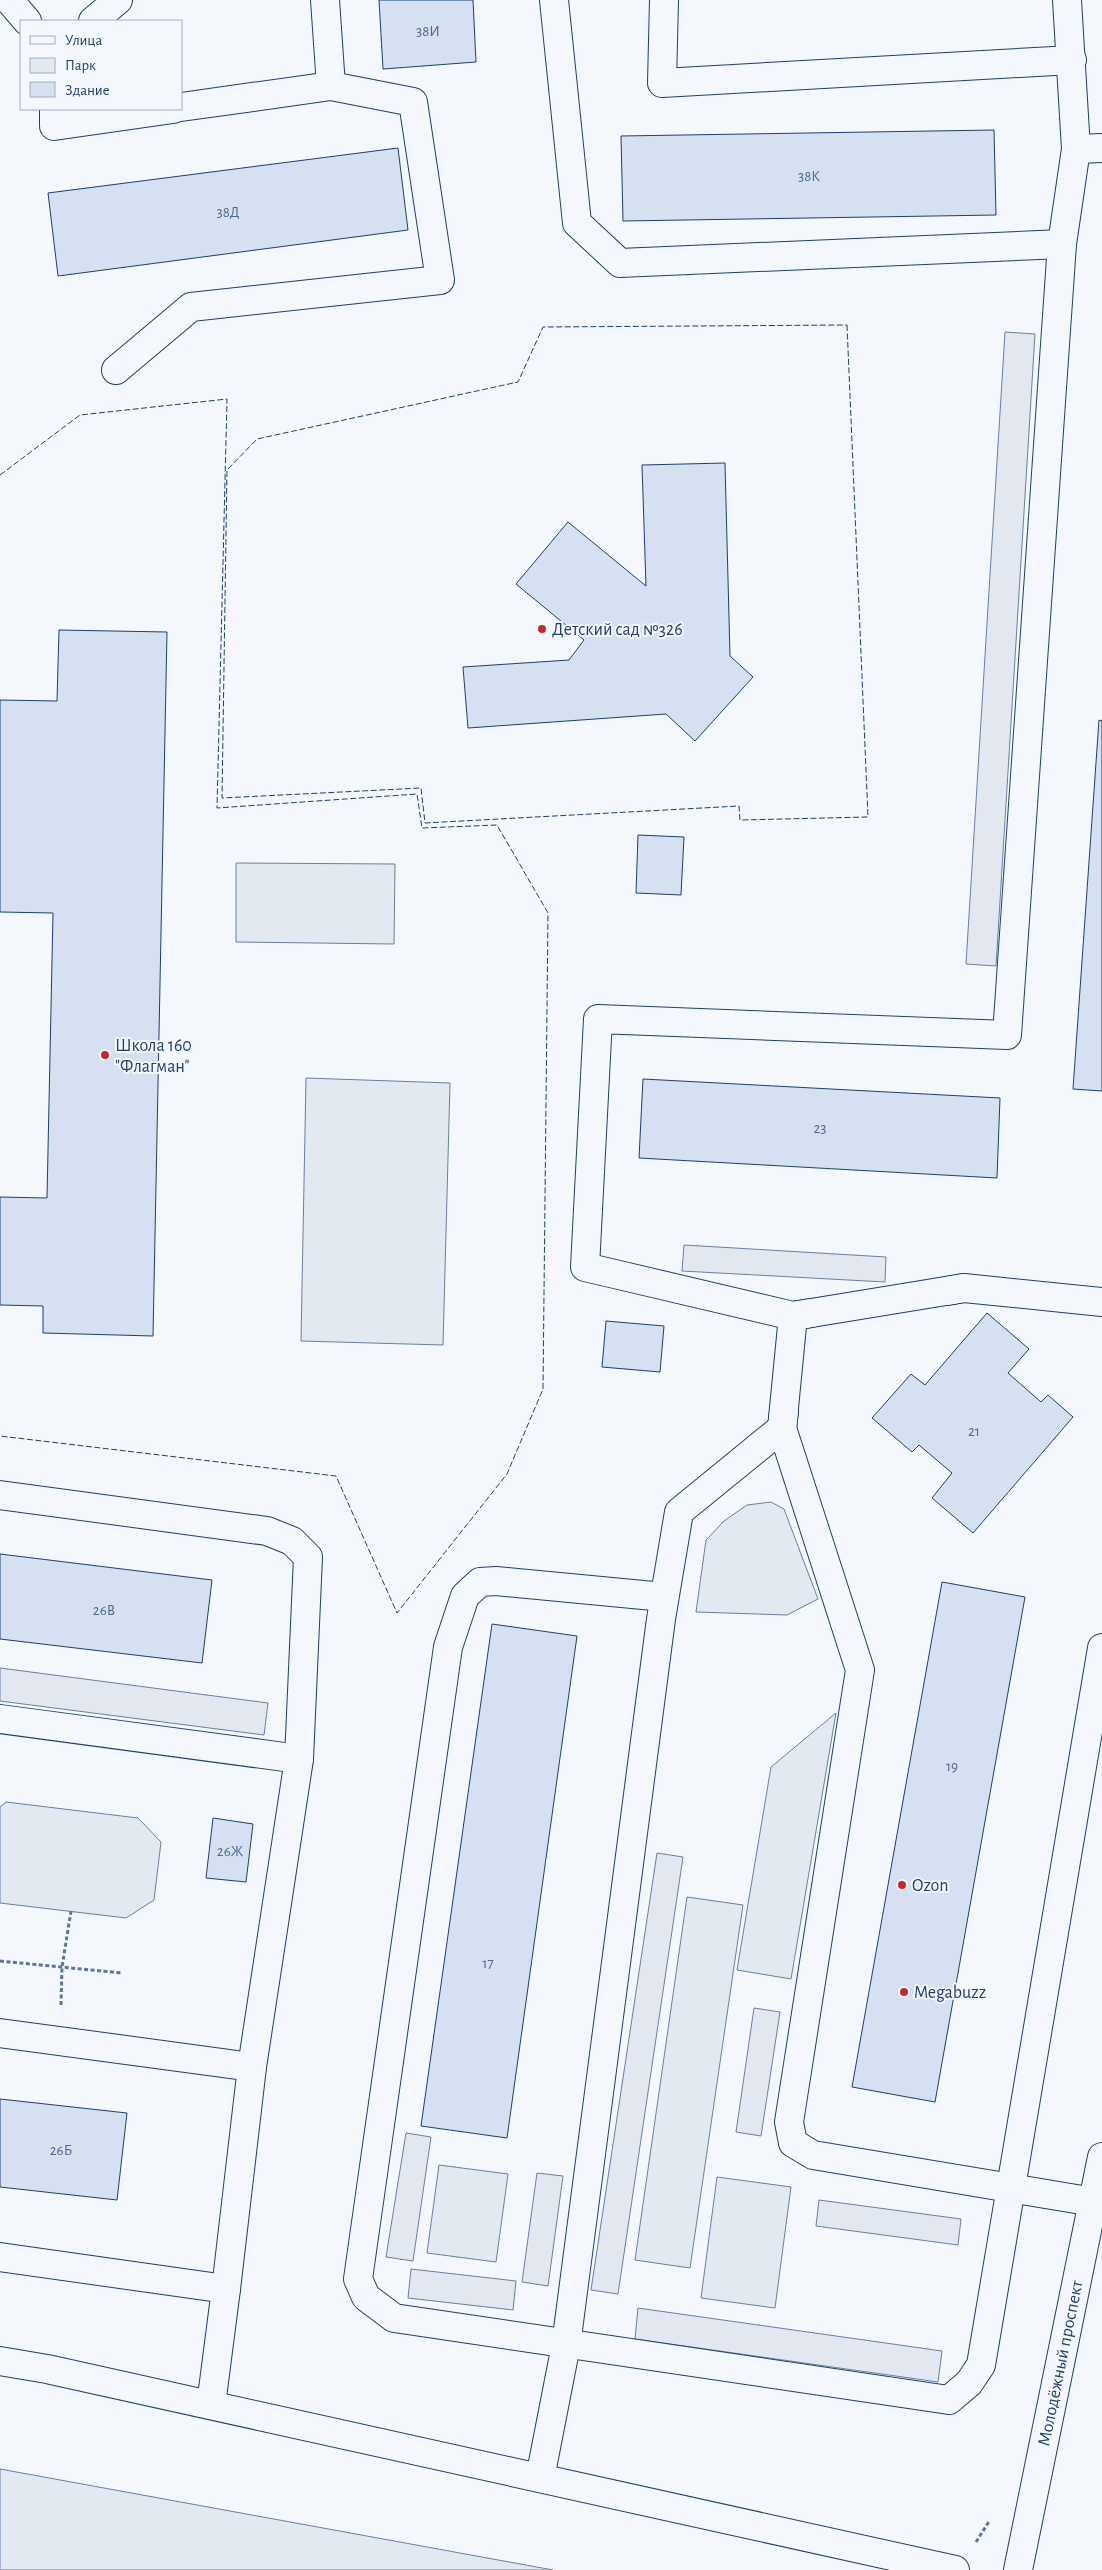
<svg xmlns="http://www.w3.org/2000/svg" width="1102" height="2570" font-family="'Alegreya Sans',sans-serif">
  <rect width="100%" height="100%" fill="#f4f7fb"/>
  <g fill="#e3e9f0" stroke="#687fa3">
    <path d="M236,863L395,864L394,944L236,942Z"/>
    <path d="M306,1078L450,1083L443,1345L301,1341Z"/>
    <path d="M771,1502L784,1509L818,1599L787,1615L696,1612L706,1540L724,1521L747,1505Z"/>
    <path d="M836,1713L791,1979L737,1970L771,1767Z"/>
    <path d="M6,1802L138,1818L161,1842L154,1900L126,1918L0,1903V1807Z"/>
    <path d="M687,1897L743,1905L690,2268L635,2260Z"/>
    <path d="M439,2165L508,2174L496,2262L427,2253Z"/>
    <path d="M717,2177L791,2187L775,2308L701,2298Z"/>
    <path d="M0,2469L553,2570H0Z"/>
  </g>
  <g fill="#e3e8f0" stroke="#687fa3">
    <path d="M1005,332L1035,334L996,966L966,964Z"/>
    <path d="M684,1245L886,1257L885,1282L682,1271Z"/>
    <path d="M0,1668L268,1703L264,1735L0,1701Z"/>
    <path d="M657,1853L683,1857L618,2294L591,2290Z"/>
    <path d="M754,2008L780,2012L761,2136L736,2132Z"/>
    <path d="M406,2133L431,2137L413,2261L386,2257Z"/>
    <path d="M537,2173L563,2176L548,2286L522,2282Z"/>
    <path d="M819,2200L961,2219L958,2245L816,2226Z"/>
    <path d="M411,2269L516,2281L513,2310L408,2298Z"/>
    <path d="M638,2308L942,2351L938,2382L635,2339Z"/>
  </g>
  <g fill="#d5e0f0" stroke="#1d3f73">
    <path d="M379,0H473L476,62L383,69Z"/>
    <path d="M994,130L996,215L623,221L621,136Z"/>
    <path d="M398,148L408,230L58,276L48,193Z"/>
    <path d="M725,463L730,656L753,677L695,741L666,714L468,728L463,667L569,660L584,640L516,584L568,522L646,586L642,465Z"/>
    <path d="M59,630L167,632L153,1336L43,1333V1306L0,1305V1197L47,1198L53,913L0,912V700L57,701Z"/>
    <path d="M1099,720L1102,721V1091L1073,1089Z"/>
    <path d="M638,835L684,837L681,895L636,893Z"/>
    <path d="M643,1079L1000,1098L997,1178L639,1158Z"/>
    <path d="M987,1313L1029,1349L1008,1373L1041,1402L1048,1395L1073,1417L973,1533L932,1498L952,1473L919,1445L912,1452L872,1418L911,1374L925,1385Z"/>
    <path d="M606,1321L664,1326L660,1372L602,1367Z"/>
    <path d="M0,1554L212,1580L202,1663L0,1639Z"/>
    <path d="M942,1582L1025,1597L935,2102L852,2087Z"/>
    <path d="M492,1624L577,1636L507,2138L421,2126Z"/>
    <path d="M213,1818L253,1824L246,1882L206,1878Z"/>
    <path d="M0,2099L127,2113L117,2200L0,2187Z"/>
  </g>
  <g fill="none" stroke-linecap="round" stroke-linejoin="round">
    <g stroke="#1d3f73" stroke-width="30">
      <g id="minor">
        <path d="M9,0L27,21"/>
        <path d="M325,0L331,86"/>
        <path d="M554,0L577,223L620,263L1062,244"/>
        <path d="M664,0L662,83L1072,60"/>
        <path d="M93,21L118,0"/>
        <path d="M54,109V126L173,109"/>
        <path d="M1076,149L1102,148"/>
        <path d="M116,370L191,307L440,280L413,102L331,86L181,107"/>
        <path d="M964,1288L793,1316L585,1267L598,1019L1007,1035L1062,244L1076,149L1067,0"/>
        <path d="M947,1291L964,1288L1102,1302"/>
        <path d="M811,1313L793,1316L782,1428L860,1670L789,2122L793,2143L813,2155L1094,2202"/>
        <path d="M0,1495L267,1531L292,1541L308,1557L299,1759L252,2067L226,2289L0,2257"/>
        <path d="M664,1597L496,1581L480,1582L465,1596L448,1647L358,2279L366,2297L394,2318L949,2400L969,2383L981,2365L1102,1648"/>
        <path d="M0,1719L299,1759"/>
        <path d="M0,2033L252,2067"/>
        <path d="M0,2361L47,2369L955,2570"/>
        <path d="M211,2405L226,2289"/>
        <path d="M540,2478L566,2345L661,1619L679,1512L782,1428L784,1412"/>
        <path id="s1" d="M1018,2570L1102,2157"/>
      </g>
    </g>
    <g stroke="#5e769c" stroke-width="3" stroke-dasharray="4 2.5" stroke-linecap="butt">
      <path d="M0,1961L122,1973"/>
      <path d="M61,2005L62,1967L71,1911"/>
      <path d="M976,2542L990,2520"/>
    </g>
    <use href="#minor" stroke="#f4f7fb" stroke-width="28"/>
    <g stroke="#1d3f73" stroke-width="1" stroke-dasharray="6 2.5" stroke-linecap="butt">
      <path d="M847,325L868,817L740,820L739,806L425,823L421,788L222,798L227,470L257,439L518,382L543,327Z"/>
      <path d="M0,475L80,415L227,399L217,808L417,794L422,828L497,825L548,913L543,1389L507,1474L397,1613L336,1476L0,1436"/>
    </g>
  </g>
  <g fill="#c62828" stroke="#f4f7fb" stroke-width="2">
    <circle cx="542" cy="629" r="5"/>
    <circle cx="105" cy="1055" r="5"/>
    <circle cx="902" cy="1885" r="5"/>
    <circle cx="904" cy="1992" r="5"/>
  </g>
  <g text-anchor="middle" stroke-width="4" stroke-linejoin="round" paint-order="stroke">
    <g font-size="15" fill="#4b6792">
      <text x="428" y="36">38И</text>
      <text x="809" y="181">38К</text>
      <text x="228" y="217">38Д</text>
      <text x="820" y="1133">23</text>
      <text x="974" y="1436">21</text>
      <text x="104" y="1615">26В</text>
      <text x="952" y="1771">19</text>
      <text x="230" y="1856">26Ж</text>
      <text x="488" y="1968">17</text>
      <text x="61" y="2155">26Б</text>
    </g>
    <g font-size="18" fill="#1d3f73" stroke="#f4f7fb" text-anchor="start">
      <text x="552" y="635">Детский сад №326</text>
      <text x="115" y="1051">Школа 160<tspan x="115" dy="21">"Флагман"</tspan></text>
      <text x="912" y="1891">Ozon</text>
      <text x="914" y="1998">Megabuzz</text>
    </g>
    <g font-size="18" fill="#1d3f73" stroke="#f4f7fb">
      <text dy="6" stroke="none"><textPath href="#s1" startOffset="211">Молодёжный проспект</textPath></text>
    </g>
  </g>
  <rect x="20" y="20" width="162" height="90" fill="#f4f7fb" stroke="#9eadc5"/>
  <rect x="30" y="36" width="25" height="8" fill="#f4f7fb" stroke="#9eadc5"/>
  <text x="65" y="45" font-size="15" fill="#1d3f73">Улица</text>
  <rect x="30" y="58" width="25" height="15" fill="#e3e9f0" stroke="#9eadc5"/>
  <text x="65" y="70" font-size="15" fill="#1d3f73">Парк</text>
  <rect x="30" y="82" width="25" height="15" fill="#d5e0f0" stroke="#9eadc5"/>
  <text x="65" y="95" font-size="15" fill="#1d3f73">Здание</text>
</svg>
